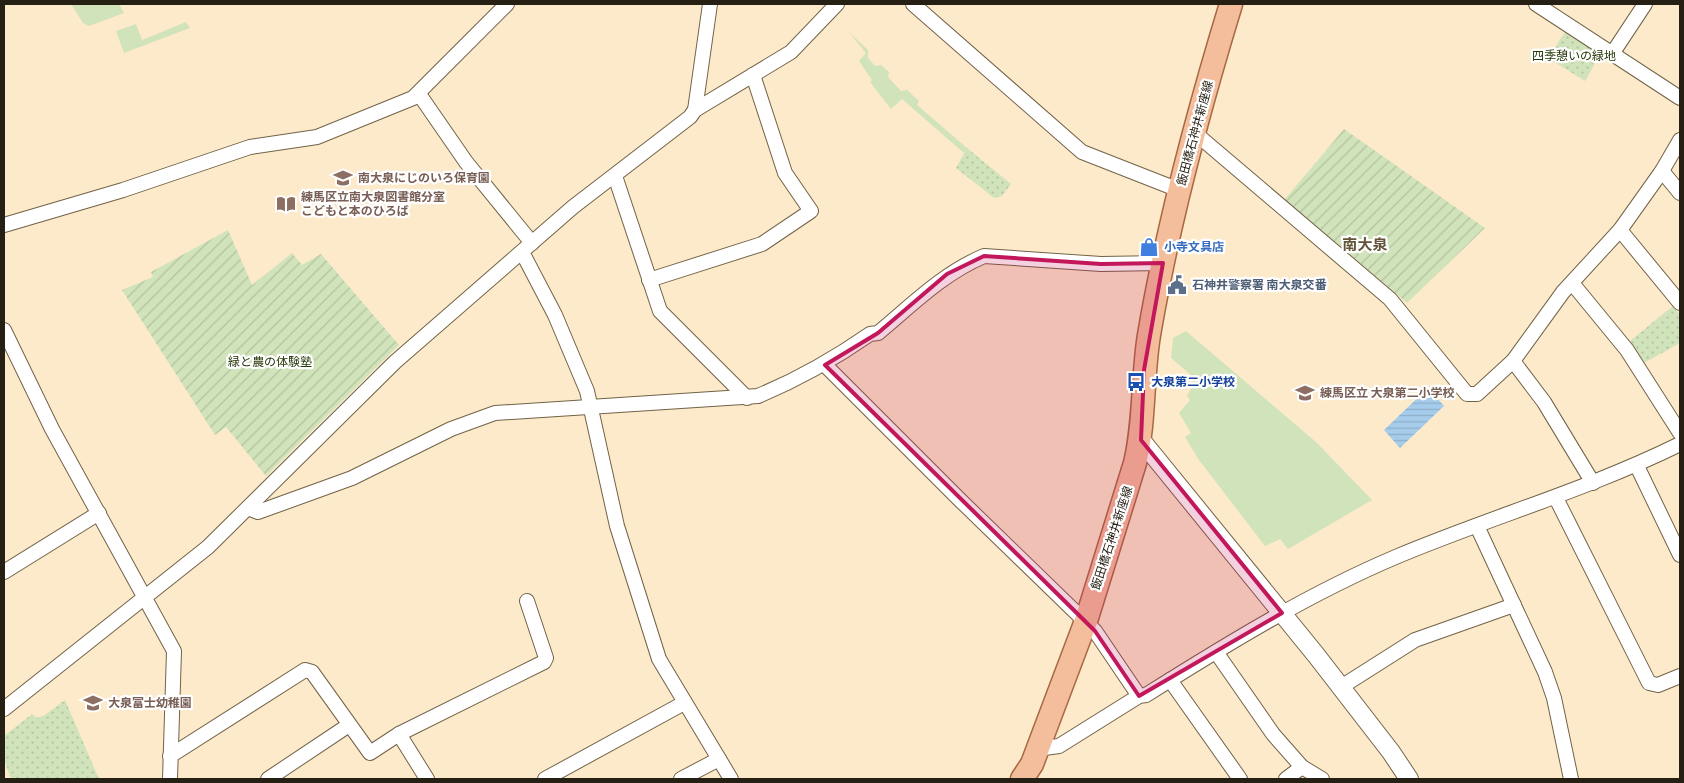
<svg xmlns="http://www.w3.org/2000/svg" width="1684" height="783" font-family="Manrope,'Noto Sans JP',sans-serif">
  <defs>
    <pattern id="park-dots" width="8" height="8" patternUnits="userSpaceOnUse" patternTransform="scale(1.25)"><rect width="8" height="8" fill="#d1e3ba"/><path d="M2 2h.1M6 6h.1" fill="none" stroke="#b3c29f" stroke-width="1.8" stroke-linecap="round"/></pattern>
    <pattern id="garden-furrows" width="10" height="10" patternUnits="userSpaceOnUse" patternTransform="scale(1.25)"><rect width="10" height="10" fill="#d1e3ba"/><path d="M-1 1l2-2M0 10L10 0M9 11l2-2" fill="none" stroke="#b3c29f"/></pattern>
    <pattern id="water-rules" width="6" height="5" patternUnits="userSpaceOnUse" patternTransform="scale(1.25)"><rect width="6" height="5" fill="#a5cceb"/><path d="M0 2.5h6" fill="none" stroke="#8eafc9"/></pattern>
  </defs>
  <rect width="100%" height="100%" fill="#fceacb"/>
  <g fill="#d1e3ba">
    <path d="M71,4H119L124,13L89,26L83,23Z"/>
    <path d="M186,22L190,28L124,53L116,31L136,24L142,40Z"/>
    <path d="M849,32L868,50V58L875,66L881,65L889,72L888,77L901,91L907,90L919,101L917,105L967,148L964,153L902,99L891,109L870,82L872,80L859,61L866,53Z"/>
    <path d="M1186,331L1316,442L1372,500L1288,549L1280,539L1265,546L1199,460L1185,437L1191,433L1179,413L1190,400L1187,396L1192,387L1191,375L1171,358L1173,338Z"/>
  </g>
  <g fill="url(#park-dots)">
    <path d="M1565,32L1600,55L1585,81L1548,58Z"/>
    <path d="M967,148L1011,184L1002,196L994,198L956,168Z"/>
    <path d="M1673,306L1680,315V343L1644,363L1630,341Z"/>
    <path d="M65,700L99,779H11L4,759V736L32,714L37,718L45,715Z"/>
  </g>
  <g fill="url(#garden-furrows)">
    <path d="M1344,129L1485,228L1407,303L1285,199Z"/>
    <path d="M228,230L252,285L292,253L302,265L321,254L399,345L266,476L226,427L215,435L122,290L153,277L151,272Z"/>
  </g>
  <path fill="url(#water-rules)" d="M1428,388L1444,406L1400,448L1384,430Z"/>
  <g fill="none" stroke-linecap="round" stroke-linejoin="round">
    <g stroke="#726246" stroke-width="16">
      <g id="minor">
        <path d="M913,4L1082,152L1179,190"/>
        <path d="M1536,4L1680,98"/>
        <path d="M1612,54L1645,4"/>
        <path d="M419,94L466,162L532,243"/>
        <path d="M695,110L710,4"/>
        <path d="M1195,133L1390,299L1467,394H1477L1513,361L1563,292L1620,230L1662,171L1680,140"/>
        <path d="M1662,171L1680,193"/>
        <path d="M615,176L660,311L747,398"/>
        <path d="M4,225L123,190L250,147L317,137L413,98L507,4"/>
        <path d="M1620,230L1680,303"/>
        <path d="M522,252L555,315L587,391L617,526L659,659L731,779"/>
        <path d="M649,280L762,244L811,211L785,173L753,75"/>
        <path d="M1572,283L1627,350L1680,433"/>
        <path d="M4,330L52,429L174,651L170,779"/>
        <path d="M1513,361L1544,402L1593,483"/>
        <path d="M825,365L960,500L1095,631L1139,696"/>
        <path d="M1637,466L1680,555"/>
        <path d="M1556,498L1649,683L1658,685L1680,676"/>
        <path d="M248,508L258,512L352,478L451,429L495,413L758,396C799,379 834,359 870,334L878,333C913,304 942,274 984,256L1101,264L1163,263"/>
        <path d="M1477,526L1545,672L1554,698L1571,779"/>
        <path d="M4,572L99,513"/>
        <path d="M1216,652L1273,734L1302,767L1322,779"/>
        <path d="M1170,680L1240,779"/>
        <path d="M1341,687L1415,640L1514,605"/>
        <path d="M4,709L208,547L395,362L573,207L690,117L695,110L791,52L837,4"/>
        <path d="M399,734L427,779"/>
        <path d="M1037,749L1059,746L1139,696L1146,695C1227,644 1310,593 1398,556C1491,517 1589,489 1680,444"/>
        <path d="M170,756L305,670L312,672L370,753L399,734L544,662L546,658L527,601"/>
        <path d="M268,779L349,725"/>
        <path d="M545,779L684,703"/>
        <path d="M681,779L719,759"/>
        <path d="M1286,779L1302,767"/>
      </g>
    </g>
    <g stroke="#726246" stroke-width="20">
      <path id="tertiary" d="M1141,440L1316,655L1391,752L1409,779"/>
    </g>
    <g stroke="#a76942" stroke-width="25">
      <path id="primary" d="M1022,779L1032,764L1086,621L1135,463C1145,422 1142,378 1149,335C1168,223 1198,112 1231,4"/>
    </g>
    <use href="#minor" stroke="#fff" stroke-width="14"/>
    <use href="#tertiary" stroke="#fff" stroke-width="18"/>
    <use href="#primary" stroke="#f4bd9c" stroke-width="22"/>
  </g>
  <path fill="#c2185b" fill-opacity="0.2" stroke="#c2185b" stroke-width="4" stroke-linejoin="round" d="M984,256L1101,264L1163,263L1144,370L1141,440L1282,613L1139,696L1095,631L825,365L878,333L947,274Z"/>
  <defs>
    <g id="school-bare" transform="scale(1.5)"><path d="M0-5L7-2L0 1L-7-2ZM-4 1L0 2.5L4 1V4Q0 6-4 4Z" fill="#8d6e63" stroke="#fff" stroke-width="2.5" paint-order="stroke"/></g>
    <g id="library-bare" transform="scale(1.5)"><path d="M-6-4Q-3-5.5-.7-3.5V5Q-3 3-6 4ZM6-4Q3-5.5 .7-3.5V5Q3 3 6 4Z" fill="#8d6e63" stroke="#fff" stroke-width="2.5" paint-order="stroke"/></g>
    <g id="shop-bare" transform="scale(1.5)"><path d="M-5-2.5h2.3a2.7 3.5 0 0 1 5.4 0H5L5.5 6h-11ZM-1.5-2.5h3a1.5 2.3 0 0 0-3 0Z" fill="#3f7fe0" stroke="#fff" stroke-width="2.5" paint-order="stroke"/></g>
    <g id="civic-bare" transform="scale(1.5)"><path d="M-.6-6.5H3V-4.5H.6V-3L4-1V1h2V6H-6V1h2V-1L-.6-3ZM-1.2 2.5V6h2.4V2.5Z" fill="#5c6f8a" stroke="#fff" stroke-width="2.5" paint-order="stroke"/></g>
    <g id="bus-bare" transform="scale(1.5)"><path d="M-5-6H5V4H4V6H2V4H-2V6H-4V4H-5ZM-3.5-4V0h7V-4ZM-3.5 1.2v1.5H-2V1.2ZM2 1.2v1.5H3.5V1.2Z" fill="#1a4fb4" stroke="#fff" stroke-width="2.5" paint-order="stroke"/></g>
  </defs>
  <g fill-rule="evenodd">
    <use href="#school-bare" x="343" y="178"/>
    <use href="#library-bare" x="286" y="204"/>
    <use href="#shop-bare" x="1149" y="247"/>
    <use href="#civic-bare" x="1177" y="285"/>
    <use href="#bus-bare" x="1136" y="382"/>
    <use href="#school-bare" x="1305" y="393"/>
    <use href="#school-bare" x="93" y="703"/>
  </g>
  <g text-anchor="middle" stroke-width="4.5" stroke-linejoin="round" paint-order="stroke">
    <g font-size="12" fill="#273809" stroke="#fff">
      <text x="1574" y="60">四季憩いの緑地</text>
      <text x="270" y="366">緑と農の体験塾</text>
    </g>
    <g font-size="12" fill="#261f14" stroke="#fff">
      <text transform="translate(1195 133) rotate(-75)" y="4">飯田橋石神井新座線</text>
      <text transform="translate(1112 538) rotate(-72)" y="4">飯田橋石神井新座線</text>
    </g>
    <g font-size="12" font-weight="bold" fill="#785e54" stroke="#fff" text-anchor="start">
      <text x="358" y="182">南大泉にじのいろ保育園</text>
      <text x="301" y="201">練馬区立南大泉図書館分室<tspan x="301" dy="14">こどもと本のひろば</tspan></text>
      <text x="1320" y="397">練馬区立 大泉第二小学校</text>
      <text x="108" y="707">大泉富士幼稚園</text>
    </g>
    <g font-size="12" font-weight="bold" fill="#366cbe" stroke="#fff" text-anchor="start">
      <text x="1164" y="251">小寺文具店</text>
    </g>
    <g font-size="12" font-weight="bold" fill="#4e5e75" stroke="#fff" text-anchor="start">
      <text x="1192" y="289">石神井警察署 南大泉交番</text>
    </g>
    <g font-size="12" font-weight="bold" fill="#164399" stroke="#fff" text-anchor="start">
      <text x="1151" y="386">大泉第二小学校</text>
    </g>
    <g font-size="15" font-weight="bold" fill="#635439" stroke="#fff">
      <text x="1365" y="250">南大泉</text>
    </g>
  </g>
  <rect width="1684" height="783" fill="none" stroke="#261f14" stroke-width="10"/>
</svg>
